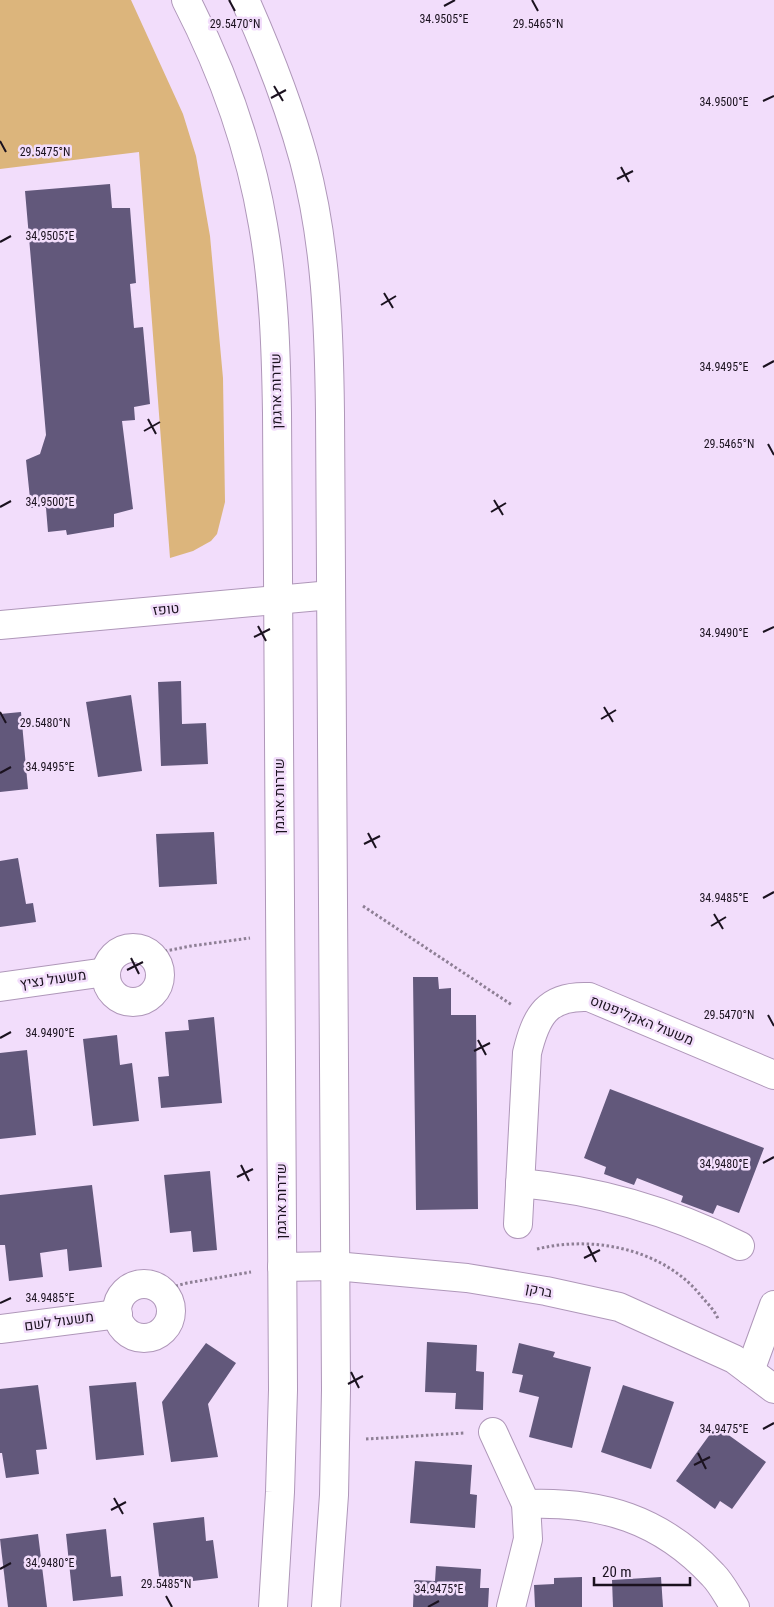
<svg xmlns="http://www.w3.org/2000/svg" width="774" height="1607" font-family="'Roboto Condensed',Heebo,sans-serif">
  <rect width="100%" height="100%" fill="#f2ddfb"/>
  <path fill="#dcb57c" d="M0,0H131L183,114L196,156L210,236L223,378L225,502L217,534L211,541L193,551L170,558L139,152L0,169Z"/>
  <g fill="#62587b">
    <path d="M110,184L112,208H130L136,283L130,284L134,328L143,327L150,404L134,407L135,420L122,421L133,509L114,514V527L67,535L66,530L48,532L46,508H31L26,460L40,454L46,435L25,191Z"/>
    <path d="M181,681L182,724L206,723L208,764L161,766L158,682Z"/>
    <path d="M131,695L142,771L98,777L86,702Z"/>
    <path d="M21,712L28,789L0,792V714Z"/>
    <path d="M214,832L217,884L159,887L156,834Z"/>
    <path d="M18,858L26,904L33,903L36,922L0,927V861Z"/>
    <path d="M413,977H438L439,989L451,988V1015H476L478,1209L416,1210Z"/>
    <path d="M214,1017L222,1103L161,1108L158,1077L169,1076L165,1032L189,1030L188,1020Z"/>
    <path d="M117,1035L120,1065L132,1063L139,1121L93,1126L83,1039Z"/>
    <path d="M27,1050L36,1135L0,1139V1053Z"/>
    <path d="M610,1089L764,1148L739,1213L717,1205L713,1214L681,1202L683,1196L637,1178L634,1185L604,1174L606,1167L584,1158Z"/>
    <path d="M210,1171L217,1250L193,1252L191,1231L170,1233L164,1175Z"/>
    <path d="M92,1185L102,1267L69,1271L67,1249L40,1253L43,1277L9,1281L5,1245H0V1195Z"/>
    <path d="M427,1342L477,1345L476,1371L484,1372L483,1410L455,1409L456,1393L425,1392Z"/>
    <path d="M206,1343L236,1363L208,1404L218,1457L171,1462L162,1402Z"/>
    <path d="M519,1343L555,1352L553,1357L591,1367L572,1448L529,1437L539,1397L519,1392L523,1375L512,1373Z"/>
    <path d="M136,1382L144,1455L96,1460L89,1386Z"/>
    <path d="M38,1385L47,1449L36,1450L39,1474L6,1478L2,1453H0V1389Z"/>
    <path d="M623,1385L674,1402L651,1469L601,1452Z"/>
    <path d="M716,1426L766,1462L732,1509L720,1501L715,1509L676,1481Z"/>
    <path d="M415,1461L472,1465L470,1494L477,1495L475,1528L410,1523Z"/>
    <path d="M204,1517L206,1541L213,1540L218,1578L160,1585L153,1523Z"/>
    <path d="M106,1529L111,1577L121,1576L123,1596L73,1601L66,1534Z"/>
    <path d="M38,1534L47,1607H8L0,1539Z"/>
    <path d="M436,1566L481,1569L480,1588H489L488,1607H413L414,1580L435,1581Z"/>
    <path d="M582,1577V1607H535L534,1585L554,1584V1578Z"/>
    <path d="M661,1577L663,1607H613L612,1580Z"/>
  </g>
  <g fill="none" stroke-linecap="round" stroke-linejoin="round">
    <g stroke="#af97b9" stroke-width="30">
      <g id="minor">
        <path d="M186,0C222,70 250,147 263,225C274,287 276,350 277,413L283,1390L280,1492L273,1607"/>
        <path d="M245,0C268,52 289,105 304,160C326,242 329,328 330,413L336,1390L334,1495L326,1607"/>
        <path d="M0,625L331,595"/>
        <circle cx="133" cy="975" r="27"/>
        <path d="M0,987L106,972"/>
        <path d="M520,1183C597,1190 670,1211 740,1246"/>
        <path d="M518,1224L527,1053C536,1016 547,995 589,997L774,1075"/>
        <path d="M282,1267L335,1266L467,1278L546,1291L619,1307L734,1359L774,1389"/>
        <circle cx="144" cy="1311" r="27"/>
        <path d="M0,1329L118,1314"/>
        <path d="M750,1371L774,1305"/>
        <path d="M493,1432L526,1504L528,1539L511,1607"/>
        <path d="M526,1504C601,1501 661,1519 713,1575C722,1584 728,1597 735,1607"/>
      </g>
    </g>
    <g stroke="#8e7f95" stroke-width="3" stroke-dasharray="2.5 2.5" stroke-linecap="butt">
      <path d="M363,906L512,1005"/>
      <path d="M150,954L191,946L250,938"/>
      <path d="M537,1249C594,1235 664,1249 702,1297C708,1304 715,1311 718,1319"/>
      <path d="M161,1290L187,1283L251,1272"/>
      <path d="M366,1439L465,1433"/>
    </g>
    <use href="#minor" stroke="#fff" stroke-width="28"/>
  </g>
  <path fill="none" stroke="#1b121f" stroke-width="2" d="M229,0L235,11M532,0L538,11M444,6L455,0M274,86L283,101M271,98L286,90M763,101L774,96M0,141L6,152M621,167L629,182M617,179L633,171M0,242L11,236M384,293L393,308M381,305L396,296M763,367L774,361M148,419L156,434M144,431L160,422M768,444L774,455M494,500L503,515M0,507L11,501M491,512L506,503M258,626L266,641M763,632L774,627M254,637L270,629M604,707L613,722M0,712L6,723M601,719L616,710M0,773L11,767M368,833L376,848M364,844L380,836M763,898L774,892M714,914L723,929M711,926L726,917M131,958L139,974M127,970L143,962M768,1015L774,1026M0,1038L11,1032M478,1040L486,1055M474,1051L490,1043M763,1163L774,1157M241,1165L249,1181M237,1177L253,1169M588,1246L596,1262M584,1258L600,1250M0,1303L11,1298M351,1372L359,1388M348,1384L363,1376M763,1429L774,1423M698,1453L706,1469M694,1465L710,1457M114,1498L123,1514M111,1510L126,1502M0,1569L11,1563M166,1596L172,1607M428,1607L439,1601"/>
  <g text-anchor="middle" stroke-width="5" stroke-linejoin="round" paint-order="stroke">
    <g font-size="14" fill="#1b121f" stroke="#f2ddfb">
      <text transform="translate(276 391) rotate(-91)" y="5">שדרות ארגמן</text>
      <text transform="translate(166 609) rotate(-5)" y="5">טופז</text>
      <text transform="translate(279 796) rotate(-90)" y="5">שדרות ארגמן</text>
      <text transform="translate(53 979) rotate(-8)" y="5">משעול נציץ</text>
      <text transform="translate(642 1020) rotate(22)" y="5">משעול האקליפטוס</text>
      <text transform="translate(281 1201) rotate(-90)" y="5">שדרות ארגמן</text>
      <text transform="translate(539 1290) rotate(11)" y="5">ברקן</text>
      <text transform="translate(59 1321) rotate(-8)" y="5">משעול לשם</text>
    </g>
  </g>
  <g font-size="12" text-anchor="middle" fill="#1b121f" stroke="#f2ddfb" stroke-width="5" stroke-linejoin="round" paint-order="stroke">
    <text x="444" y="23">34.9505°E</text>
    <text x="235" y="28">29.5470°N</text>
    <text x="538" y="28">29.5465°N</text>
    <text x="724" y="106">34.9500°E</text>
    <text x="45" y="156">29.5475°N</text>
    <text x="50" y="240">34.9505°E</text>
    <text x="724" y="371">34.9495°E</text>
    <text x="729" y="448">29.5465°N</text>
    <text x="50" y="506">34.9500°E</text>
    <text x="724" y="637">34.9490°E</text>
    <text x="45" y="727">29.5480°N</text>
    <text x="50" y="771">34.9495°E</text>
    <text x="724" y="902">34.9485°E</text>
    <text x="729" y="1019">29.5470°N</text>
    <text x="50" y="1037">34.9490°E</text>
    <text x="724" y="1168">34.9480°E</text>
    <text x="50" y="1302">34.9485°E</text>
    <text x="724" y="1433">34.9475°E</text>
    <text x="50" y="1567">34.9480°E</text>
    <text x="166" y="1588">29.5485°N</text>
    <text x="439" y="1593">34.9475°E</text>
  </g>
  <path d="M594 1577v8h96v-8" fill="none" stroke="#1b121f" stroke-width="2.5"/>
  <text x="602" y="1577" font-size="15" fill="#1b121f" stroke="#f2ddfb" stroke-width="4" paint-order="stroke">20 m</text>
</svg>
